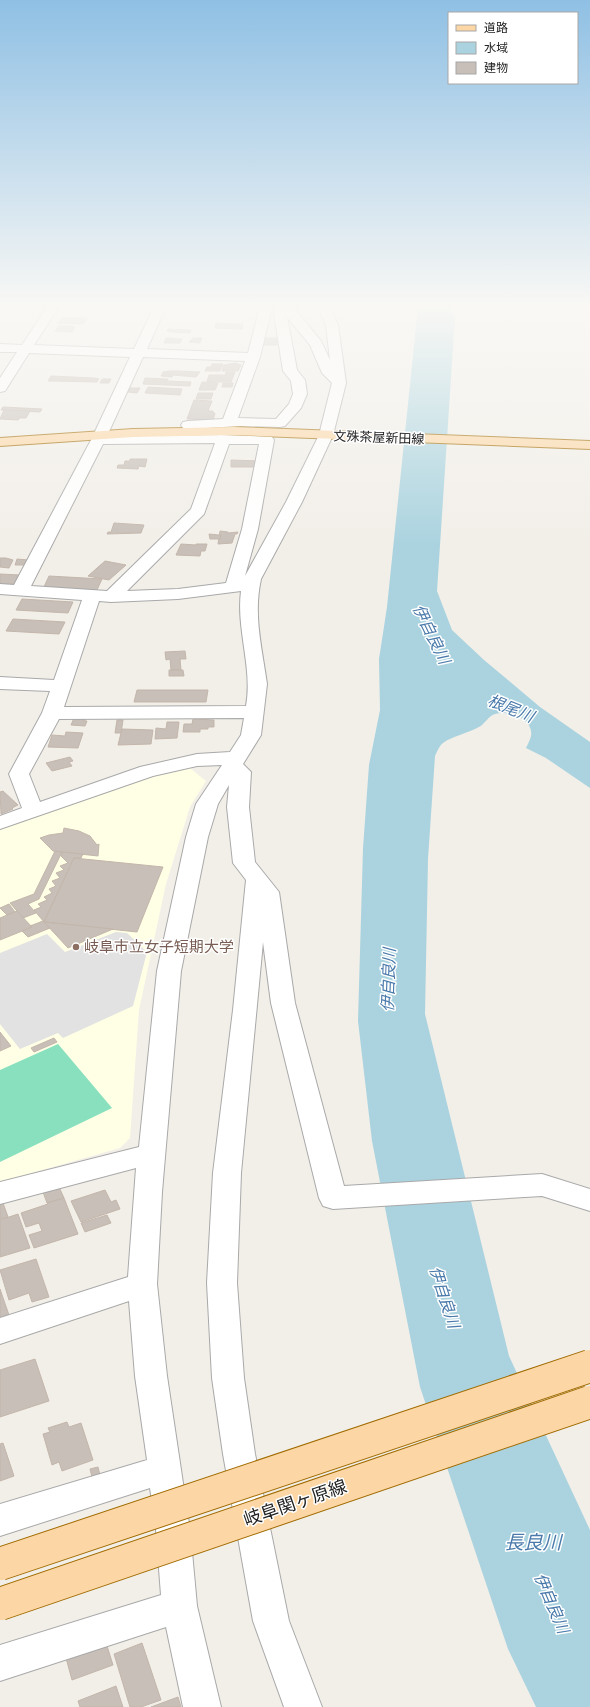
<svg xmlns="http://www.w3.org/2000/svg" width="590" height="1707" font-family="'Space Grotesk','Noto Sans JP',sans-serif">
  <rect width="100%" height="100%" fill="#f2efe9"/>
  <path fill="#ffffe5" d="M190,768L206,781L190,807L166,884L139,1010L130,1138L120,1148L0,1182V829L151,776Z"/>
  <path fill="#88e0be" d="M58,1044L112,1108L0,1162V1070Z"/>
  <path fill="#e2e2e2" d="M116,932L127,933L147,952L133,1006L63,1038L58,1033L20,1049L0,1024V953L47,934L65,952Z"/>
  <path fill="#aad3df" d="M418,307H450L455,317L437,591L452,630L484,660L508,680L540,707L590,742V788L546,758L526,748C528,744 530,740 531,736C534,719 509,710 495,714C488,716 485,724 479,727C469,733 452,736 443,743C439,746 437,752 435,756L428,859L425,1014L509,1356L590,1530V1707H536L508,1649L420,1387L372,1141L358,1021L363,848L369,765L380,710L379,659L387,607Z"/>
  <g fill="#c7bfb8" stroke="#c4b6ab">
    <path d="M62,318H87L84,324L57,323L60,322Z"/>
    <path d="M216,323L243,324L242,327H243L242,329L215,328Z"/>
    <path d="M59,326H68L75,327L72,332L55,331Z"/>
    <path d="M168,329L191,330L190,333L173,332L167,331Z"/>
    <path d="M166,338L182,339L180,343H164Z"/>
    <path d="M193,338H202L200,343L189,342Z"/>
    <rect x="263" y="338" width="14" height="7"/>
    <path d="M235,363L241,365L238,371H222L224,365Z"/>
    <path d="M212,364H223L220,371H205L207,367H211Z"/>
    <path d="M169,371H178L200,372L196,377L173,375L172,377L161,376L163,372Z"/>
    <path d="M226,372H235L231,382H207L209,375H225Z"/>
    <path d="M51,376L95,378L99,379L97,382L48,381Z"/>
    <path d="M145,378L168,379L167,381L191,382L190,386L143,384Z"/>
    <path d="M102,379H111L109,383H100Z"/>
    <path d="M202,382L218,383L215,390H199Z"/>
    <path d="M223,383H233L232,387H222Z"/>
    <path d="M148,387L182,389L180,395L145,393Z"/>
    <path d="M130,388H140L137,393L127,392Z"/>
    <path d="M198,393H213L211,399H196Z"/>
    <path d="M194,400L212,401L208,411H213V413H215L213,420L187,419Z"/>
    <path d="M3,407L42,409L40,412L1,410Z"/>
    <path d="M4,410L30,411L26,418H20L18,420L0,419Z"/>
    <path d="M130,459H147L145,467L139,466L138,469L117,468L118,465H124L125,461H130Z"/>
    <path d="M231,460L260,461L258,467H231Z"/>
    <path d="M114,523L144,525L141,533L107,534L108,532H111Z"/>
    <path d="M220,531L228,532V533L238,532L237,534H235L232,543L218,544Z"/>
    <path d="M209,534L219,535H221L220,539H210Z"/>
    <path d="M181,544L196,545V544H207L205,551H201L200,556L176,555Z"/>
    <path d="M0,558H6L13,560L9,568L0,567Z"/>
    <path d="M17,559L28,560L25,565H15Z"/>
    <path d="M105,561L126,565L109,580L88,576Z"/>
    <path d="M0,574L20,575L15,584H7L6,587H0Z"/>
    <path d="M49,576L102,579L96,592L43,589Z"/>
    <path d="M22,599L73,602L68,613L16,610Z"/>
    <path d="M13,619L65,622L59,634L6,631Z"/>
    <path d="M185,651L186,659H180L181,670H171L170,659L166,660L165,652Z"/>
    <path d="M169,670H183L184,676H169Z"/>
    <path d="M137,690H208L206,702H134Z"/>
    <path d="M74,718L85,720V721H87L85,726L71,725Z"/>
    <path d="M193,719L214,720V727H208V729H200V732H183L184,724H192Z"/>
    <path d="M117,720H123L121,733H115Z"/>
    <path d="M167,722H179L177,738L155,739L156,728L166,729Z"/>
    <path d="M122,729L153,730L151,744L118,745Z"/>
    <path d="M66,732L83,733L78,748L48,747L52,735L65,736Z"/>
    <path d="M70,757L73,761L69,762L72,766L52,771L46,763Z"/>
    <path d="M3,791L18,805L12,808L13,809L1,814L0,792Z"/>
    <path d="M64,828L79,831L90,836L97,845L99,844L98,856L53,851L40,838L49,835L63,833Z"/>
    <path d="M55,851L62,852L39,899L28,904L36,913L23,918L10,903L34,894Z"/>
    <path d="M62,852L83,854L81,858H74L44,922L34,910L41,907L38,904L47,900L44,897L52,893L49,889L56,886L52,881L60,878L56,873L64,870L60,866L68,863L61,856Z"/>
    <path d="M74,858L163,867L137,932L44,922Z"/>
    <path d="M9,904L15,912L7,915L0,908Z"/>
    <path d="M17,911L32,927L0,940V918Z"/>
    <path d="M43,921L50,928L28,937L22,931L32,927L30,926Z"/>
    <path d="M44,922L113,929L68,948Z"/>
    <path d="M0,1032L11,1046L0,1051Z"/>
    <path d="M54,1038L57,1042L34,1052L31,1048Z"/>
    <path d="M59,1187L64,1198L47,1203L43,1192Z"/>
    <path d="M105,1190L111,1202L116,1200L120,1209L81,1222L71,1201Z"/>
    <path d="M64,1198L78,1234L34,1248L29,1235L42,1231L39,1223L26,1227L21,1213L48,1204L47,1203Z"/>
    <path d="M3,1203L8,1217L0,1219V1204Z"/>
    <path d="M18,1214L30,1248L0,1257V1220Z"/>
    <path d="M107,1215L111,1223L85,1232L81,1223Z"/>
    <path d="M36,1259L49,1297L32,1302L29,1293L9,1300L0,1270Z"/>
    <path d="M0,1289L10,1318L0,1322Z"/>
    <path d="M35,1359L49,1401L0,1417V1370Z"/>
    <path d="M67,1422L69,1427L81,1423L93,1460L62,1471L59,1462L52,1465L43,1434L50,1432L48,1428Z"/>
    <path d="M3,1443L14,1476L0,1481V1444Z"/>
    <path d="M98,1467L100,1475L92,1477L90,1469Z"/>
    <path d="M103,1633L113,1665L72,1680L63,1647Z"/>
    <path d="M142,1643L161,1700L141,1707H130L114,1654Z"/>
    <path d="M116,1686L123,1707H80L78,1701Z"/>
    <path d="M178,1697L181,1707H151Z"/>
  </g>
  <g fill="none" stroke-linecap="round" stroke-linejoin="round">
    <g stroke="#a9a9a9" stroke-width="2">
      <path id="minor" d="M47,307H59L34,345L134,349L154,307H166L147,349L248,353L260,307H272L260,357L238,418L276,419L289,404L293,394L291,381L283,371L273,307H293L321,341L330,360L326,325L318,307H330L338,325L346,383L333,435L302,502L261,579C253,615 262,648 267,684L261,735L243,764L251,772L249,807L255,862L279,892L295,1003L344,1186L542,1174L590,1189V1211L542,1196L333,1209L323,1206L319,1198L271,1003L263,942L241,1173L237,1283L244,1378L255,1454L289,1621L322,1707H284L253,1621L223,1454L212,1378L207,1283L213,1173L233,1010L246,880L233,863L227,807L229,785L218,804L208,837L181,971L162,1192L157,1284L167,1376L190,1530L197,1606L221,1707H183L166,1627L0,1681V1645L161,1595L156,1530L150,1488L0,1536V1504L147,1460L135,1376L129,1301L0,1344V1318L128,1277L136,1168L0,1204V1182L139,1147L157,971L186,837L196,804L222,765L197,766L153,776L0,829V816L22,808L9,774L42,713L50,691L0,689V677L54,680L82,600L0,594V584L14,585L91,440L130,357L29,353L5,391L0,392V378L17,352H0V344L22,345ZM287,317L310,345L322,373L332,383L319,435L286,502L245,576L258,529L274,440L272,437L222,435L107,436L143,357L245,361L223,419L188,421L183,422L181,425L183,428L188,429L241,426L280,427L285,426L301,408L307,394L305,380L297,370ZM215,443L191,509L107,591L31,586L103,444ZM229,444H259L242,529L226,583L178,589L127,591L204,514ZM241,591C236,630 253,668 246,706L64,707L99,601L111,602L178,599ZM244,718L241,735L230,752L197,754L140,767L40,802L29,774L59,719Z"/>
    </g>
    <g stroke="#a06b00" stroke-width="2">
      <path id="major" d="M234,427L590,441V449L234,435L133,437L0,446V438L133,429Z"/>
    </g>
    <use href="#minor" fill="#fff" fill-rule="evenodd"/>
    <use href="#major" fill="#fcd6a4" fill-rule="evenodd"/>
    <g stroke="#a06b00" stroke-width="34" stroke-linecap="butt">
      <g id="major-bridge">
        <path d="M0,1564L590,1366"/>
        <path d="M0,1604L590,1402"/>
      </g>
    </g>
    <use href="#major-bridge" stroke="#fcd6a4" stroke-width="32"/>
  </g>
  <linearGradient id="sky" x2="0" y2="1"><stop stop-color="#8fc0e4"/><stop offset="0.56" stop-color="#f9f8f5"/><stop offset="1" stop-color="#f9f8f5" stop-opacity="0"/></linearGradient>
  <rect width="590" height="546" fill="url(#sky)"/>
  <circle fill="#8d6e63" stroke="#fff" stroke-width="1.5" cx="76" cy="947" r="4"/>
  <g text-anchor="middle" stroke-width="3" stroke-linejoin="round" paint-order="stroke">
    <g font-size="13" fill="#222" stroke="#fff">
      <text transform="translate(379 437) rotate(2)" y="5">文殊茶屋新田線</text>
    </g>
    <g font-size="15" fill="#785e54" stroke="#fff" text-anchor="start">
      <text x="84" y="952">岐阜市立女子短期大学</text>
    </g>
    <g font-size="16" font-style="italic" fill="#4a7aab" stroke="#fff">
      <text transform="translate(432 634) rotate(64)" y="6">伊自良川</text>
      <text transform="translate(511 708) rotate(22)" y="6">根尾川</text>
      <text transform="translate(388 980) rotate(-88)" y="6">伊自良川</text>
      <text transform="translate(445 1297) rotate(72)" y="6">伊自良川</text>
      <text transform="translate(552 1603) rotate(67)" y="6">伊自良川</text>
    </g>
    <g font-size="18" fill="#222" stroke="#fff">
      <text transform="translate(295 1503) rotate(-19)" y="6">岐阜関ヶ原線</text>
    </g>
    <g font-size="19" font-style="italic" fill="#4a7aab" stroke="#fff">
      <text x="533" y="1549">長良川</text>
    </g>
  </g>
  <rect x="448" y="12" width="130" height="72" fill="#ffffff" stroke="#a7a7a7"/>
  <rect x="456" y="25" width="20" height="6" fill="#fcd6a4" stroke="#a7a7a7"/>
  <text x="484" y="32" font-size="12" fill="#222222">道路</text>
  <rect x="456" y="42" width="20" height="12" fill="#aad3df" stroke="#a7a7a7"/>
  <text x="484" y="52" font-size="12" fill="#222222">水域</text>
  <rect x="456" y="62" width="20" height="12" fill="#c7bfb8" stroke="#a7a7a7"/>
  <text x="484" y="72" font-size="12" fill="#222222">建物</text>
</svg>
